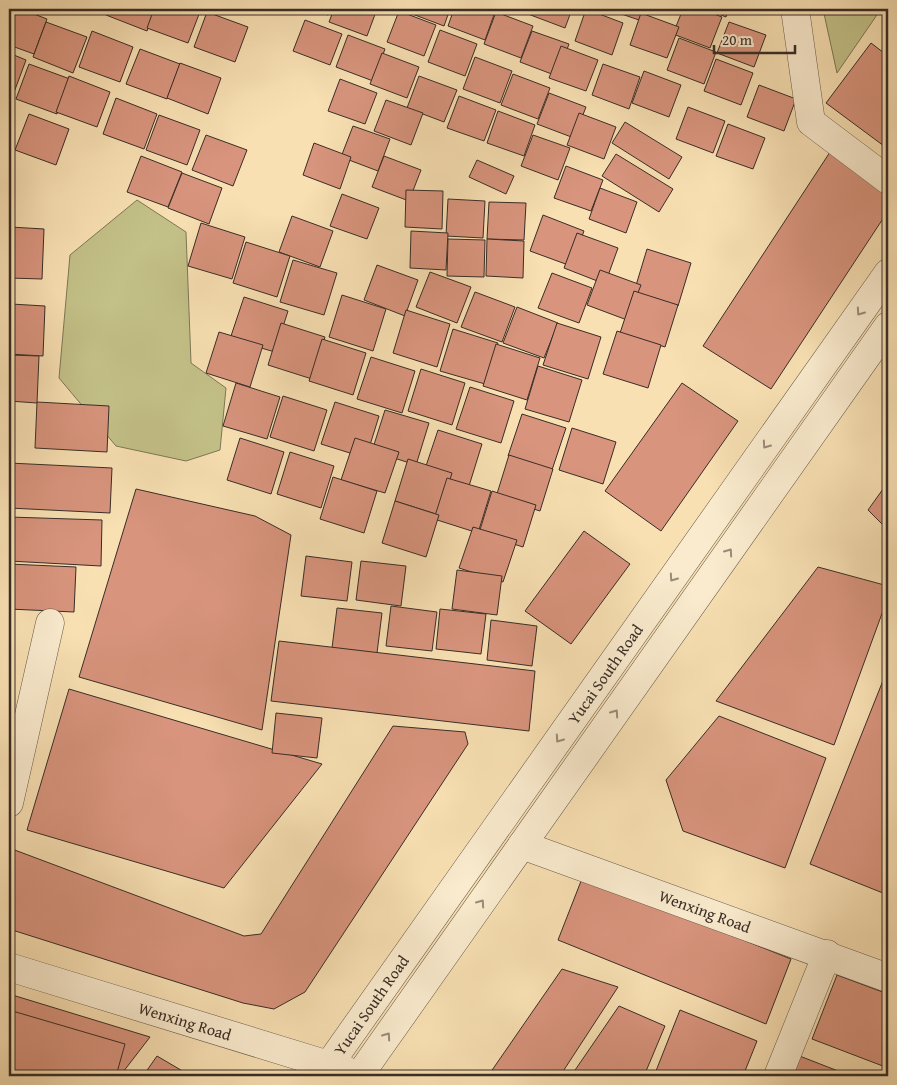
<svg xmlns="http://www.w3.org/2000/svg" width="897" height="1085" font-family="'Gentium Book Plus',serif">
  <rect width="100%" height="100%" fill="#f8e0b3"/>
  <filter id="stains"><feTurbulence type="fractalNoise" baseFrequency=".004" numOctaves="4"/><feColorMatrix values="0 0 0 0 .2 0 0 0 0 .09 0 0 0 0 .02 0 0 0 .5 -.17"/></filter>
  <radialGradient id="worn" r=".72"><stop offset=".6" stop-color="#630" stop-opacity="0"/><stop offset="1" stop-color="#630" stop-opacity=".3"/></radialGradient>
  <g fill="#c3c188" stroke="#7e7757">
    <path d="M823,9H881L837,73Z"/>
    <path d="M137,200L186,232L191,363L226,388L220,450L186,461L116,446L59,378L70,255Z"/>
  </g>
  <g fill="#d8947d" stroke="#392d26">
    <path d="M9,9H21L47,19L34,54L9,45Z"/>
    <path d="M109,9H156L147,31L106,15Z"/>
    <path d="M154,9H201L188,43L147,28Z"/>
    <path d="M231,9H246L244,14Z"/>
    <path d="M310,9H330L328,15Z"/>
    <path d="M334,9H377L367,36L329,22Z"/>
    <path d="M408,9H450L444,26L407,12Z"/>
    <path d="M454,9H496L485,40L448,26Z"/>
    <path d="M530,9H572L565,28L528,14Z"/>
    <path d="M586,9L623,23L612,55L575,41Z"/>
    <path d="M607,9H643L639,20Z"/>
    <path d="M675,9H689L687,13Z"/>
    <path d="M683,9H701L722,17L710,48L673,34Z"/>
    <path d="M706,9H729L726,17Z"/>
    <path d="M399,11L436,25L424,56L387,42Z"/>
    <path d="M207,12L248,27L235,62L194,47Z"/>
    <path d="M496,12L533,26L521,58L484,44Z"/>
    <path d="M641,13L679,27L667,58L630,45Z"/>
    <path d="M305,20L342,34L330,65L293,51Z"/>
    <path d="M46,22L87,37L73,73L33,57Z"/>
    <path d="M729,22L766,35L754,67L717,53Z"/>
    <path d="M440,30L477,44L465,76L428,62Z"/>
    <path d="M92,31L133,47L120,82L79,67Z"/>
    <path d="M532,31L569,44L557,76L520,62Z"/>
    <path d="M348,35L385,49L373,81L336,67Z"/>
    <path d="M679,38L716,52L704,84L667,70Z"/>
    <path d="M871,43L888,56V149L826,103Z"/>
    <path d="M561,46L598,60L586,91L549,78Z"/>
    <path d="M140,49L180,64L167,99L126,84Z"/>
    <path d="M9,53L26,60L13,95L9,93Z"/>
    <path d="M382,53L419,67L407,98L370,84Z"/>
    <path d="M475,57L512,71L500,103L463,89Z"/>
    <path d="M716,59L753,73L741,105L704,91Z"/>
    <path d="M180,63L221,78L208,114L167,98Z"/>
    <path d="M29,64L70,79L57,114L16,99Z"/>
    <path d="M603,64L640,77L629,109L592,95Z"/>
    <path d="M644,71L681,85L669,117L632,103Z"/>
    <path d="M513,74L550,88L538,119L501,105Z"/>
    <path d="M69,76L110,92L97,127L56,112Z"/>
    <path d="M419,76L457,90L444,122L407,108Z"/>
    <path d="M340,79L377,93L365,124L328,111Z"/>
    <path d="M759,85L796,99L784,131L747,117Z"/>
    <path d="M549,93L586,107L574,138L537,124Z"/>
    <path d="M459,96L496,110L484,141L447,128Z"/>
    <path d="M116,98L157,114L144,149L103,134Z"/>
    <path d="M386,100L423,113L411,145L374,131Z"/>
    <path d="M688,107L725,121L713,153L676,139Z"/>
    <path d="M498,111L535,125L524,156L487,143Z"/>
    <path d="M579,113L616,127L604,159L567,145Z"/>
    <path d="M29,114L69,129L56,165L15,150Z"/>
    <path d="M159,115L200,130L187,165L146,150Z"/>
    <path d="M625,122L682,157L669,179L612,143Z"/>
    <path d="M728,124L765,138L753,169L716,156Z"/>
    <path d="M353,126L390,139L378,171L341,157Z"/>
    <path d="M206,135L247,150L233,186L192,170Z"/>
    <path d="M533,135L570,148L558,180L521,166Z"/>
    <path d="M314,143L351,157L340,189L303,175Z"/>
    <path d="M832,149L888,185V211L771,389L703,346Z"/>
    <path d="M616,154L673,189L659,212L602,176Z"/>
    <path d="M141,156L182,172L168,207L127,192Z"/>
    <path d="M384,156L421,170L409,201L372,187Z"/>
    <path d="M477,160L514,176L506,194L469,177Z"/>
    <path d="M566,166L603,180L591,211L554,198Z"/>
    <path d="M182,173L222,188L209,224L168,208Z"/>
    <path d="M600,188L637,202L626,233L589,219Z"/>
    <path d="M406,190L443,191L442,229L405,227Z"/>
    <path d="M342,194L379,208L367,239L330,226Z"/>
    <path d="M448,199L485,201L483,238L446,236Z"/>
    <path d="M489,202L526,203L524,240L487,239Z"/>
    <path d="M543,215L584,231L571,266L530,251Z"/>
    <path d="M292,216L333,231L320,267L279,252Z"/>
    <path d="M201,223L245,237L232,279L188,266Z"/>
    <path d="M10,227L44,229L42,279L9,278Z"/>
    <path d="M411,231L448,233L446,270L410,268Z"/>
    <path d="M577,233L618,248L605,284L564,268Z"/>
    <path d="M448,239L485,240L484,277L447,276Z"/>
    <path d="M487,239L524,241L523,278L486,276Z"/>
    <path d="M246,242L290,256L277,297L233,283Z"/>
    <path d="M647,249L691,263L678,306L634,292Z"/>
    <path d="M293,260L337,273L324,315L280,302Z"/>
    <path d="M377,265L418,280L405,316L364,300Z"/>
    <path d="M600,270L641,285L627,320L587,305Z"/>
    <path d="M430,272L471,287L457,323L416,307Z"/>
    <path d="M552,273L592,288L579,323L538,308Z"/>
    <path d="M634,291L678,305L665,347L620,333Z"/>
    <path d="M475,292L515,307L502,342L461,327Z"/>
    <path d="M342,295L386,309L373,351L329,337Z"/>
    <path d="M244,297L288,311L275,352L230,339Z"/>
    <path d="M11,304L45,306L43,356L9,354Z"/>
    <path d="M517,307L558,323L544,358L503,343Z"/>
    <path d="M406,310L450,324L437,367L393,353Z"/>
    <path d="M281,323L325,337L312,379L268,365Z"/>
    <path d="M557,323L601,337L588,379L543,365Z"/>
    <path d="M453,329L498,343L485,384L440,371Z"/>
    <path d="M617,331L661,345L648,388L603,374Z"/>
    <path d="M219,332L263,345L250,387L206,373Z"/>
    <path d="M322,339L366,353L353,395L309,381Z"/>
    <path d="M496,344L540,358L527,400L483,386Z"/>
    <path d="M9,355L39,356L37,403L9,401Z"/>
    <path d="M371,357L415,371L402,413L357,399Z"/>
    <path d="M538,366L582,380L569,422L525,409Z"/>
    <path d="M421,369L465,383L452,425L408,411Z"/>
    <path d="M236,383L280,397L267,439L223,426Z"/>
    <path d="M682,383L738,421L661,531L605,491Z"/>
    <path d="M470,387L514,401L501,443L456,429Z"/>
    <path d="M283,396L327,410L314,451L270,437Z"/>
    <path d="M37,402L109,406L107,452L35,448Z"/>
    <path d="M335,402L379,416L366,458L321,444Z"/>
    <path d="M385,410L429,423L416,465L372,451Z"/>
    <path d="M522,414L566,428L552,470L508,456Z"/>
    <path d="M572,428L616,442L603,484L559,470Z"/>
    <path d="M438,430L482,444L469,486L424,472Z"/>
    <path d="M240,438L284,452L271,494L227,480Z"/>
    <path d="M355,438L399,452L385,493L341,480Z"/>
    <path d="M290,452L334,466L321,508L277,494Z"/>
    <path d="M509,455L553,469L540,511L496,497Z"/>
    <path d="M408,459L452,473L439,515L395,501Z"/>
    <path d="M9,463L112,468L110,513L9,508Z"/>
    <path d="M333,477L377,491L364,533L320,519Z"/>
    <path d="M447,478L491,491L478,533L434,519Z"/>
    <path d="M888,482V530L868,510Z"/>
    <path d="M136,489L255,516L291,535L262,730L79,677Z"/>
    <path d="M492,491L536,505L523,547L479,533Z"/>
    <path d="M395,501L439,515L426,557L382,543Z"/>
    <path d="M9,517L102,520L101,566L9,561Z"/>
    <path d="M473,527L517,540L503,582L459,568Z"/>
    <path d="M584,531L630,564L571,644L525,611Z"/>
    <path d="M306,556L352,562L347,601L301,596Z"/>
    <path d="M361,561L406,566L401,606L356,600Z"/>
    <path d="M9,564L76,567L74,612L9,609Z"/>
    <path d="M818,567L888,586V597L834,745L716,701Z"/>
    <path d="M457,570L502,576L497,615L452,609Z"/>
    <path d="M391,606L437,612L432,651L386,646Z"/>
    <path d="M337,608L382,613L377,653L332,648Z"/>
    <path d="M440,609L486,614L481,654L436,649Z"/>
    <path d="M491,620L537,626L532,666L487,660Z"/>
    <path d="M279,641L535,671L529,731L271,701Z"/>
    <path d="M888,668V895L810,864Z"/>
    <path d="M69,689L322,764L224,888L27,830Z"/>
    <path d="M276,713L322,718L317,758L272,753Z"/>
    <path d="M719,716L826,758L785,868L683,831L666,780Z"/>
    <path d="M393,726L465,732L468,744L305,992L274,1009L243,1003L9,929V860L12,849L244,936L261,934Z"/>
    <path d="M583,876L791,959L766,1024L558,940Z"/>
    <path d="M562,969L618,987L560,1076H488Z"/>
    <path d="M837,975L888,994V1068L812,1039Z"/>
    <path d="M9,994L150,1037L120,1076H9Z"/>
    <path d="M619,1006L665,1026L644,1076H571Z"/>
    <path d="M9,1010L125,1044L116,1076H9Z"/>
    <path d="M680,1010L757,1041L743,1076H654Z"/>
    <path d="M797,1055L851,1076H789Z"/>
    <path d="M157,1056L191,1076H143Z"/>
  </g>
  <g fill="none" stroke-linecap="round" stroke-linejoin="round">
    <g stroke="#695a49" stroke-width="29">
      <g id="minor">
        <path d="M795,9L811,122L888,180"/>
        <path d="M9,803L50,623"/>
        <path d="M522,845L888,978"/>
        <path d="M9,967L345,1070"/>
        <path d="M321,1076L888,273"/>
        <path d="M359,1076L888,326"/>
        <path d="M778,1076L827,954"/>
      </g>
    </g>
    <use href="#minor" stroke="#faebce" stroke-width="28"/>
  </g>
  <defs><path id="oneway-chevron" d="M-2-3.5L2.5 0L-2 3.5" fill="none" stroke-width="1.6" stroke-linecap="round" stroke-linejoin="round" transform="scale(1.25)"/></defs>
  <g stroke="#9a8c7a">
    <use href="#oneway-chevron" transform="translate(860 312) rotate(125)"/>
    <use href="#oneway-chevron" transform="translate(766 445) rotate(125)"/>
    <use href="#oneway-chevron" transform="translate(729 552) rotate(-55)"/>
    <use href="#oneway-chevron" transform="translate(673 578) rotate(125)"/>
    <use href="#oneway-chevron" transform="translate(615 713) rotate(-55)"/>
    <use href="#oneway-chevron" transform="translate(559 739) rotate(125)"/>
    <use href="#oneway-chevron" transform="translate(481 903) rotate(-55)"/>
    <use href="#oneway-chevron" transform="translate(387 1036) rotate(-55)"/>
  </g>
  <g text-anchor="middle" stroke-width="5" stroke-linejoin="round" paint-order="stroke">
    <g font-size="16" fill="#392d26" stroke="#faebce">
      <text transform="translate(605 674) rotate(-55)" y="6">Yucai South Road</text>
      <text transform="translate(705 911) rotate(20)" y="6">Wenxing Road</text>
      <text transform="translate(371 1005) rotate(-55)" y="6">Yucai South Road</text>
      <text transform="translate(185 1021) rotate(17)" y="6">Wenxing Road</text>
    </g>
  </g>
  <rect width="897" height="1085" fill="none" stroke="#f8e0b3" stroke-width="30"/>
  <rect x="10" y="10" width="877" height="1065" fill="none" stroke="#392d26" stroke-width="2.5"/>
  <rect x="15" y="15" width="867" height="1055" fill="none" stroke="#392d26"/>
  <path d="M714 45v8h81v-8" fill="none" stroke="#392d26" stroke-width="2.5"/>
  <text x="722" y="45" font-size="15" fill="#392d26" stroke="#faebce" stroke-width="4" paint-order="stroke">20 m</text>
  <rect width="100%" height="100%" filter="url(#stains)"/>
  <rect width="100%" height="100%" fill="url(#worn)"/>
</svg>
